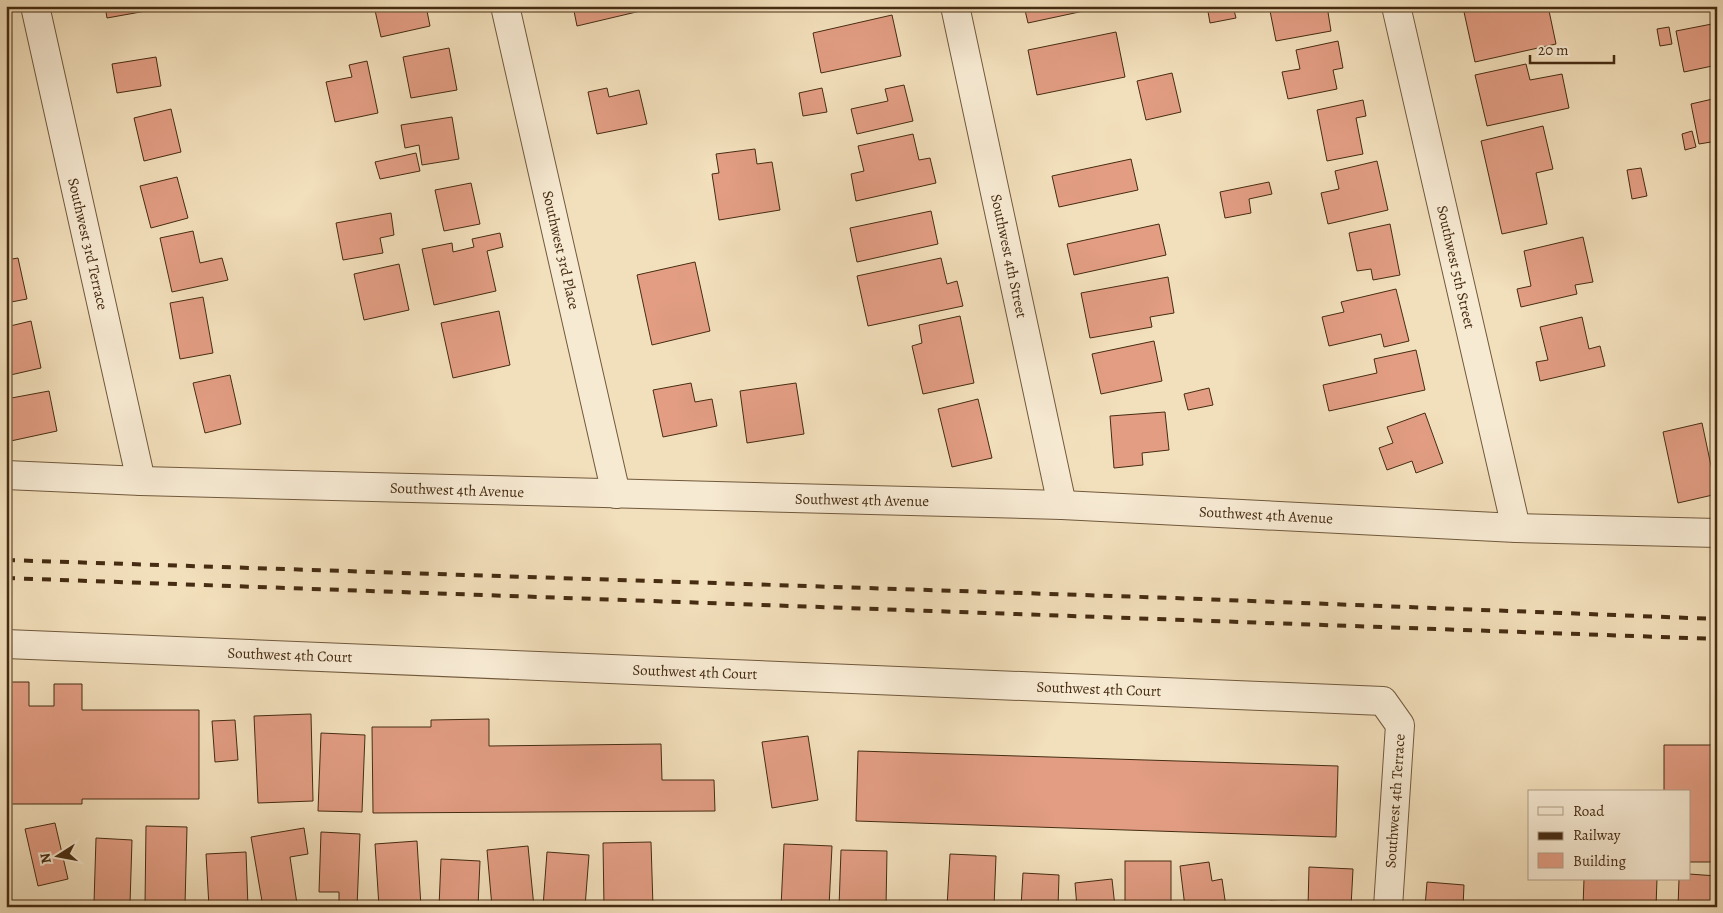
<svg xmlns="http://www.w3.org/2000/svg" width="1723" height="913" font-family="Alegreya,serif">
  <rect width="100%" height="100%" fill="#f2dfbb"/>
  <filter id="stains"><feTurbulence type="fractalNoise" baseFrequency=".004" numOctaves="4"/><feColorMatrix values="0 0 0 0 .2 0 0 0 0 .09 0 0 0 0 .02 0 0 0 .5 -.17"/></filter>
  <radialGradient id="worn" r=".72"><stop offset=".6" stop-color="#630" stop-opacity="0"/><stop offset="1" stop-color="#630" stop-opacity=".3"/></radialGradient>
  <g fill="#e29d83" stroke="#462c12">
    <path d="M105,6H146V11L107,18Z"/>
    <path d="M374,6H426L430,26L381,37Z"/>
    <path d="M573,6H649V9L577,26Z"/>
    <path d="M1024,6H1107L1028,23Z"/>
    <path d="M1207,6H1233L1236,18L1210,23Z"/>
    <path d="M1269,6H1327L1331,31L1276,41Z"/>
    <path d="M1492,6H1548L1556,44L1475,62L1464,12Z"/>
    <path d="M892,15L901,56L821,73L813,33Z"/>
    <path d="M1717,23V65L1684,72L1676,31Z"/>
    <path d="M1669,27L1672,44L1660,46L1657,29Z"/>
    <path d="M1116,32L1125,77L1037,95L1028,50Z"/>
    <path d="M1338,41L1343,68L1333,70L1337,89L1288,99L1282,72L1300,69L1296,50Z"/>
    <path d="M449,48L457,90L411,98L403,57Z"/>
    <path d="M156,57L161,86L117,93L112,64Z"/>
    <path d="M367,61L378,113L335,122L326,82L352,77L349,65Z"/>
    <path d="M1526,64L1530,80L1562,74L1569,108L1487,126L1475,75Z"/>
    <path d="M1172,73L1181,112L1146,120L1137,81Z"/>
    <path d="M904,85L913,121L857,134L851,109L888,101L885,89Z"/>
    <path d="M607,88L609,97L639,90L647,124L597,134L588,92Z"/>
    <path d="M822,88L827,112L803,116L799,93Z"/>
    <path d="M1717,98V141L1699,144L1691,104Z"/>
    <path d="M1363,100L1366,116L1356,118L1363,154L1327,161L1317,110Z"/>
    <path d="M171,109L181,152L144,161L134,118Z"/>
    <path d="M452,117L459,159L422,165L419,145L405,148L401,125Z"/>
    <path d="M1543,126L1553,169L1536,173L1547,224L1502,234L1481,141Z"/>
    <path d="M1692,131L1696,147L1685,150L1682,134Z"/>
    <path d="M913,134L919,160L930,158L936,183L856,201L851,174L864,171L858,146Z"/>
    <path d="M755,149L757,164L772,162L780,210L719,220L712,174L719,173L716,154Z"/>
    <path d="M416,153L420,171L380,179L375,162Z"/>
    <path d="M1131,159L1138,190L1059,207L1052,176Z"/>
    <path d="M1377,161L1388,210L1328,224L1321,193L1339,189L1335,171Z"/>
    <path d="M1641,168L1647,196L1632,199L1627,170Z"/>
    <path d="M177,177L188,218L151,228L140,186Z"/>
    <path d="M1269,182L1272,194L1249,199L1251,213L1225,218L1220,192Z"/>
    <path d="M471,183L480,224L444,231L435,190Z"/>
    <path d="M931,211L938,244L857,262L850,228Z"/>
    <path d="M391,213L394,235L380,238L383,253L343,260L336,223Z"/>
    <path d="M1159,224L1166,255L1074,275L1067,244Z"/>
    <path d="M1390,224L1400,275L1373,280L1371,269L1357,271L1349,233Z"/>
    <path d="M193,231L200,263L222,258L228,280L172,292L160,238Z"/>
    <path d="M500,233L503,247L487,251L496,291L434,305L422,249L452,243L453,252L474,247L472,239Z"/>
    <path d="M1583,237L1593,282L1575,285L1577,294L1521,307L1517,289L1531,286L1524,251Z"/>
    <path d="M18,258L27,299L6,303V260Z"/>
    <path d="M941,258L947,284L957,281L963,306L868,326L857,276Z"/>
    <path d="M695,262L710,331L652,345L637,275Z"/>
    <path d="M399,264L409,310L364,320L354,274Z"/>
    <path d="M1168,277L1174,313L1150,317L1152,327L1090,338L1081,293Z"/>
    <path d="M1396,289L1409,341L1384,347L1381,334L1329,346L1322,317L1344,312L1341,302Z"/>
    <path d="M203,297L213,353L180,359L170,303Z"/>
    <path d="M499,311L510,365L453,378L441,323Z"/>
    <path d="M960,316L974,383L923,394L912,346L922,343L919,325Z"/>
    <path d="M1582,317L1589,349L1600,346L1605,366L1540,381L1536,362L1548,360L1540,327Z"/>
    <path d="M31,321L41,368L6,376V327Z"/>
    <path d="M1154,341L1162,381L1101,394L1092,354Z"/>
    <path d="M1416,350L1425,390L1329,411L1323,385L1377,373L1374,359Z"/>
    <path d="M230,375L241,424L205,433L193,383Z"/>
    <path d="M691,383L695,402L712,399L717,426L663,437L653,390Z"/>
    <path d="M796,383L804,434L747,443L740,391Z"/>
    <path d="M1209,388L1213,405L1188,410L1184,394Z"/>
    <path d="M49,391L57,431L6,442V399Z"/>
    <path d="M978,399L992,458L952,467L938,409Z"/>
    <path d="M1165,412L1169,450L1142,453L1143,465L1114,468L1110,416Z"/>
    <path d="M1425,413L1443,463L1416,473L1412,461L1387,470L1379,448L1393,443L1387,427Z"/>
    <path d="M1702,423L1717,494L1678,503L1663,432Z"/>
    <path d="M6,682H29V706H54V684H82V710H199V799H82V804H6Z"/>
    <path d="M311,714L313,801L258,803L254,716Z"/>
    <path d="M489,719V746L661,744L662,780H714L715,811L373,813L372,727H431V720Z"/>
    <path d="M235,720L238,760L215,762L212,721Z"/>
    <path d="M321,733L365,735L362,812L318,811Z"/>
    <path d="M808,736L818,800L772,808L762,742Z"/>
    <path d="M1664,745H1717V862H1689V792H1664Z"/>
    <path d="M858,751L1338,766L1336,837L856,821Z"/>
    <path d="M55,823L68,879L38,886L25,829Z"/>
    <path d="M146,826L187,827L185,905H145Z"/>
    <path d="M304,828L308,854L290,857L297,904L280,907H263L251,837Z"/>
    <path d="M321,832L360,834L357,907H339V892H319Z"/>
    <path d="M96,838L132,840L130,904L94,903Z"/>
    <path d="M417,841L421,907H379L375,844Z"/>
    <path d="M651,842L653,907H604L603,843Z"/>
    <path d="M784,844L832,846L829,907H781Z"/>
    <path d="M528,846L534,907H492L487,850Z"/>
    <path d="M841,850L887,851L886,907H839Z"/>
    <path d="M246,852L248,907H209L206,854Z"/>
    <path d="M547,852L589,855L585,907H543Z"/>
    <path d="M950,854L996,856L994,907H947Z"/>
    <path d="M441,859L480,861L478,907H439Z"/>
    <rect x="1125" y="861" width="46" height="46"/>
    <path d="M1209,862L1212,881L1222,879L1226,907H1185L1180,866Z"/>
    <path d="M1309,867L1353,869L1351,907H1308Z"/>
    <path d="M1023,873L1059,875L1058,907H1021Z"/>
    <path d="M1689,874L1717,876L1716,907H1678L1679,879H1689Z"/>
    <path d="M1112,879L1115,907H1077L1075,883Z"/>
    <path d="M1584,879H1657L1656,907H1583Z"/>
    <path d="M1427,882L1464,885L1463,907H1425Z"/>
    <path d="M1270,901L1296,902V907H1270Z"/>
  </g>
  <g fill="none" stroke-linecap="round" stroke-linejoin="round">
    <g stroke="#71593c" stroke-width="30">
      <g id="minor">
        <path d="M35,6L141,481"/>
        <path d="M505,6L616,494"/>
        <path d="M955,6L1062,505"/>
        <path d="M1396,6L1516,528"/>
        <path d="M6,475L141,481L1062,505L1516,528L1717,533"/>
        <path d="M6,644L1383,701L1400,725L1388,907"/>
      </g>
    </g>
    <use href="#minor" stroke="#f7ead3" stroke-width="28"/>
    <g stroke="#462c12" stroke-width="4" stroke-dasharray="9 9" stroke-linecap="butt">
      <path d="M6,560L1174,598L1717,619"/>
      <path d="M6,578L1717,639"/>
    </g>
  </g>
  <g text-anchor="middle" stroke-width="4" stroke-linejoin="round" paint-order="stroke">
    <g font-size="15" fill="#462c12" stroke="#f7ead3">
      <text transform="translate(88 244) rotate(77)" y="5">Southwest 3rd Terrace</text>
      <text transform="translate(561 250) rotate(77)" y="5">Southwest 3rd Place</text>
      <text transform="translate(1009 256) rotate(78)" y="5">Southwest 4th Street</text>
      <text transform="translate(1456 267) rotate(77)" y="5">Southwest 5th Street</text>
      <text transform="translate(457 490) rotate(2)" y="5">Southwest 4th Avenue</text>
      <text transform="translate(862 500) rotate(1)" y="5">Southwest 4th Avenue</text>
      <text transform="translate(1266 515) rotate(3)" y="5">Southwest 4th Avenue</text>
      <text transform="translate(290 655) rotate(2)" y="5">Southwest 4th Court</text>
      <text transform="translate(695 672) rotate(2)" y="5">Southwest 4th Court</text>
      <text transform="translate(1099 689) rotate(2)" y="5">Southwest 4th Court</text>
      <text transform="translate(1395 801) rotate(-86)" y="5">Southwest 4th Terrace</text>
    </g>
  </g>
  <rect width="1723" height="913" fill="none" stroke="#f2dfbb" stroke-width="25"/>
  <rect x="8" y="8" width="1708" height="898" fill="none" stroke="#462c12" stroke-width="2.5"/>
  <rect x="12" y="12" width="1698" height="888" fill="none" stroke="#462c12"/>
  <rect x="1528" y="790" width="162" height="90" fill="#f7ead3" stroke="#b09e86"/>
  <rect x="1538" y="807" width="25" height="8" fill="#f7ead3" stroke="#b09e86"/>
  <text x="1573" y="816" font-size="15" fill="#462c12">Road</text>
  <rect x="1538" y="832" width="25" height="8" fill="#462c12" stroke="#b09e86"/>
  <text x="1573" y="840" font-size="15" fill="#462c12">Railway</text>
  <rect x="1538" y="853" width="25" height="15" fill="#e29d83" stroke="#b09e86"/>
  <text x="1573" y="866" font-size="15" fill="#462c12">Building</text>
  <g transform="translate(58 856) rotate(259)" stroke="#f7ead3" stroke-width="4" paint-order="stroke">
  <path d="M0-4L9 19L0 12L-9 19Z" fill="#462c12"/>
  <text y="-8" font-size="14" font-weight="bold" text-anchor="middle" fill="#462c12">N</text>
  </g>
  <path d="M1530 55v8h84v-8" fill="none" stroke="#462c12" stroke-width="2.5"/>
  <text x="1538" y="55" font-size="15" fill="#462c12" stroke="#f7ead3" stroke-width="4" paint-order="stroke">20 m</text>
  <rect width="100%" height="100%" filter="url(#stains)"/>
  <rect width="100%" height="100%" fill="url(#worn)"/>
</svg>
